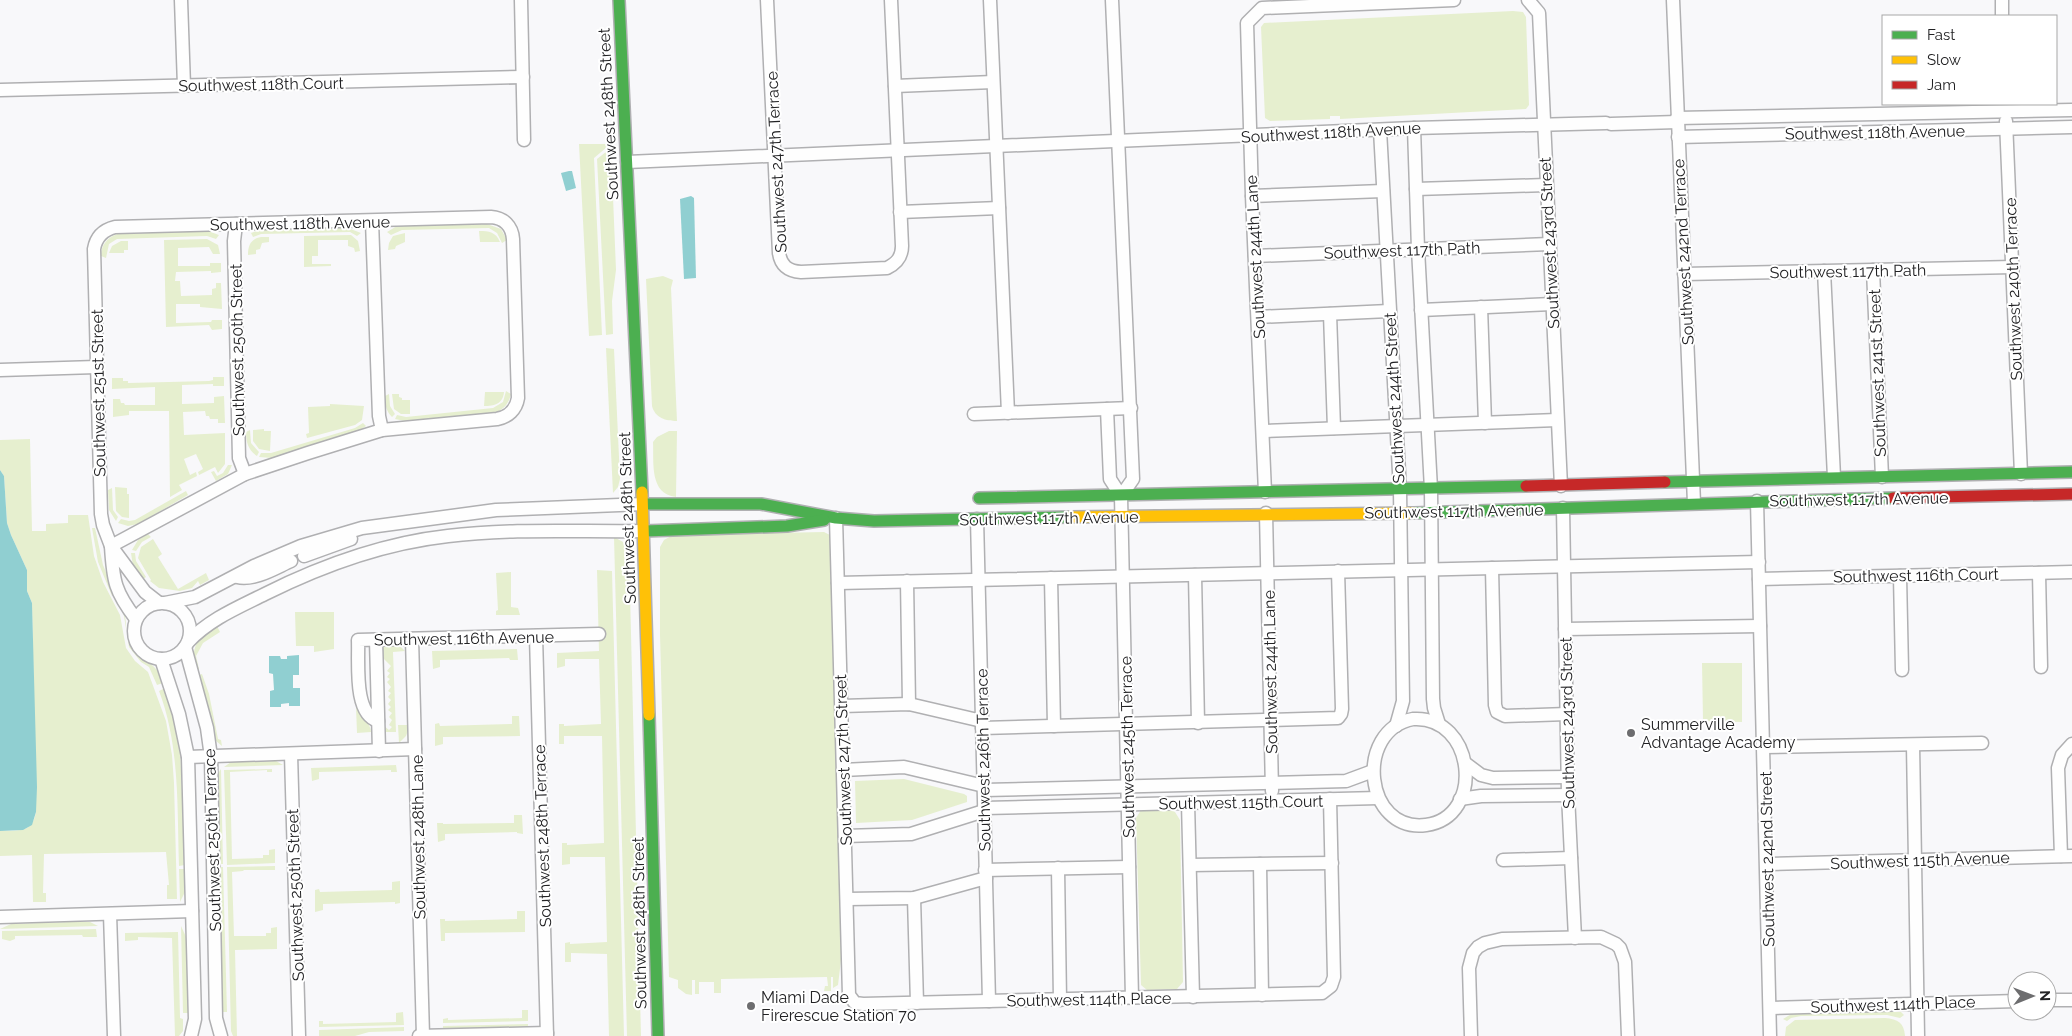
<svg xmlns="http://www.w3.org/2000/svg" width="2072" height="1036" font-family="Raleway,sans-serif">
  <rect width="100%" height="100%" fill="#f8f8fa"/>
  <g fill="#e6efcf">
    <path d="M1513,11L1523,12L1526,17L1529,105L1526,109L1340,119V116H1330V119L1270,121L1265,118L1261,27L1264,23Z"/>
    <path d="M579,144H607V147L594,158L602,335L589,336Z"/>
    <path d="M611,148L616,270L612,301L613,334L606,335L597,159Z"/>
    <path d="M487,224L501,229L507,240L502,243L497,233L489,228L402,230L391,235L387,232L397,226Z"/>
    <path d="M348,228L361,233L357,236L350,232L261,234L253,237L251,233L260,230Z"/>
    <path d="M208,231L219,235L216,239L207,236L117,239L109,244L106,258L101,256C101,245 107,238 117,234Z"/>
    <path d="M479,231C489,231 496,232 500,242H480Z"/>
    <path d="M405,233V242L396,246L395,249L388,250L389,243L393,236Z"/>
    <path d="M351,235L358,241L360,251L355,252L354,248L348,246V240H318V256H312V264H331V266L304,267V236Z"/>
    <path d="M261,237H269V242L262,243L260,249L256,250V254L248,255C248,245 251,239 261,237Z"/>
    <path d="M207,239L218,245L220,254H213L209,247L178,248V266H210V263H221V272L211,273V271L176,272L175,281H180L181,296L212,295V289L216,288V283H221L222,309L200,307V304H176V323L211,322L212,320H222V329L212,330L209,325L166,327L164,240Z"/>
    <path d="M121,241H128V250H124V253H109L112,246Z"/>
    <path d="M663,276L673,280L671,288L677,421C666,421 655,418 652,406L646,279Z"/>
    <path d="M606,348L614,349L620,479L618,487L613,493Z"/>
    <path d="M213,377H224V386H213V384L182,385V404L214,403V397L224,396L225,423H218V419H210L209,416H206L205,411L183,412L184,435L225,433V464L218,473L215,467L199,475L198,472L203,469L196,454L184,459L190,475L196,472L197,476L179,485L182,490L170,497L169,411H129V415L113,417V399H120L121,403H124L125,405H155V387L112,389V378H123V381H128V383L209,381L213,380Z"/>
    <path d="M506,391L511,394C509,403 504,410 494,413L410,422L395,419L397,415L406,417L493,408L503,402Z"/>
    <path d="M485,392H504C503,404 494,406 484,406Z"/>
    <path d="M389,394L390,406L395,414L392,417C386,411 385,405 385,396Z"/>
    <path d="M392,394H399V397L402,398V400H410V414H401L394,409Z"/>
    <path d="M330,404L364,406L362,420L355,425L307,438L306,434L309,433L308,407L330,406Z"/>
    <path d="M363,423L366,426L357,432L272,458L259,457L261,453H271L355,428Z"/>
    <path d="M264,429V431H271L270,451L259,449L253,441V430Z"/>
    <path d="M250,430L251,443L259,452L257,456C248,450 246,442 246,432Z"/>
    <path d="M669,431H677L676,497C649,494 654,462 653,442L657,437Z"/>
    <path d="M30,439L32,531H46V524L68,523V515H88L94,556L103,582L120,615L126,648L135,661L148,672L166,721L172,755L174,783L177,899H167V885H169L166,852L44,854L43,893H46V902H33L32,855L0,856V831C18,830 32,834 36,812L32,603L27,591V570L11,535L7,523L4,476L0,470V440Z"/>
    <path d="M228,465H232L228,474L216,481L211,472L214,471L217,476L223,473Z"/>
    <path d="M115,487L127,488V494H129V518L122,517L116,511Z"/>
    <path d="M112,488L113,510L118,517L116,521L109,510L108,490Z"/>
    <path d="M186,491L188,495L138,524L128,526L118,523L121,519L129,521L135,520Z"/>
    <path d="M92,528H95L103,565L115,594L112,596L98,562Z"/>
    <path d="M824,532L830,535L843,944L838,985L833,988V977H831V991H824L825,986H828L827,977L721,979V993H714V982H699V994H695V980H692V995L686,994L678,988V980L669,977L660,635V547L664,540L673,535Z"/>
    <path d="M148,534L151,537L142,542L136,551L132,550L138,540Z"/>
    <path d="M614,537L623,542L629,553L641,1036H627Z"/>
    <path d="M153,539L162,554L158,557L178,589L206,573L209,580L200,585L198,581L192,588L180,591L159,588L150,581L151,580L138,558L141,547Z"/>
    <path d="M131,553H135L136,561L146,577L142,580L133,566Z"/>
    <path d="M597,570L612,571L624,1036H609L607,954L571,953V962H565V943L570,942V944L607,942L605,857H570V864L562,865V843H567V845L604,843L602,736H564V744H559V724H564V726L601,724L599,659H565V666L557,668V653L599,651Z"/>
    <path d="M511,572V607L518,608L520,615H496V611L498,610L496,573Z"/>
    <path d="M119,604C130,617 123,631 130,645C137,659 148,659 156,669C160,673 161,678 163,683L157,685L149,667L141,662L129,647L124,616Z"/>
    <path d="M295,612H334V649L314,652V646H296Z"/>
    <path d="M217,626L220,632L203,643L196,656L199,669L194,671C192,646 195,639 217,626Z"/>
    <path d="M386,645H399L405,651L393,652L396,732H382L384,726L389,730L392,727L389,725L392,720L389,717L392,713L388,710L391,707L388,704L391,700L388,697L391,693L388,691L391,687L387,682L390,679L387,677L390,673L387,671L391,666L380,655L381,649Z"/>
    <path d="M517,649L518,660H510L509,658L440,660V667L433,669L432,651Z"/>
    <path d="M1702,663H1742V722L1703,721Z"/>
    <path d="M202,674L209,694L218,739L221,740L222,746L215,740L197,676Z"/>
    <path d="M165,688L175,720L180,747L185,865L179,866C177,807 180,746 159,691Z"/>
    <path d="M356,707C360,716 371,723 371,732L357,733Z"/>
    <path d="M512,716H519L520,736L443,737V744L435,746V724L439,723L440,726L512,724Z"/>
    <path d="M398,725H407L409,728L406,736L399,743Z"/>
    <path d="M276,761L283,765L224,767L231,762Z"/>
    <path d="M396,765L397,772H391V770L319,772V779L312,781L311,768Z"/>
    <path d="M221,769L223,864H218L216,776Z"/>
    <path d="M272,769V772H267V770L230,772L232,859L263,858V855H269V850L275,849V863L227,865L224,770Z"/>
    <path d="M904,779L964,794L967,796V802L912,820L856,823L855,781Z"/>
    <path d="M1141,810H1172L1175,812L1180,820L1183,982L1177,989L1147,990L1141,985L1136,818Z"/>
    <path d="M514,815H522L523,834L517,833V832L445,834V840L438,842L437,823H443V824L514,823Z"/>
    <path d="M275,866V870H244L243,871L232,872L234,936H266V933H271V928L277,927V949L235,950L237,1036H233L231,1031L227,867Z"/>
    <path d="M218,867H223L227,1012H222Z"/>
    <path d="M179,869H185V892L180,902Z"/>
    <path d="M400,881V903L395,904V902L323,904V910L315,912V890L319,889L320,892L392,890V882Z"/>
    <path d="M517,911H525V932L445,933V941H441L440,919H445V921L517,919Z"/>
    <path d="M69,922H90L98,926L0,929L11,924Z"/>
    <path d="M181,926L187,939L189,1013H183Z"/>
    <path d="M96,929L97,937H83L82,935L15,936V939L10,941L2,939V931Z"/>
    <path d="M178,932L180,1018L183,1019V1031L179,1036H175L172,938L138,937V940L125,941V933Z"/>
    <path d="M522,1010H528V1021L443,1023V1019L448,1018V1020L522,1018Z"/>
    <path d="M1891,1011H1900L1904,1015L1900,1018L1887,1015L1801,1016L1791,1018L1787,1021L1783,1019L1793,1013Z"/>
    <path d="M403,1012L404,1025L319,1027V1021H323V1024L396,1022V1013Z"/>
    <path d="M1885,1018C1898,1019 1904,1023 1905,1036H1785L1786,1027L1795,1020Z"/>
    <path d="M528,1024V1028L443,1030V1026Z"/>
    <path d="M404,1027V1031L369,1032L355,1036H319V1030Z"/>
  </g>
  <g fill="#90cfd1">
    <path d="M569,171H572L576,188L566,191L561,173Z"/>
    <path d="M691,196L694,198L696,278L684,279L680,199Z"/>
    <path d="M0,470L4,476L7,523L11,535L27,570V591L32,603L37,787L36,812L32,825L23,830L0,831Z"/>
    <path d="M299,655V675H293V688H300V706H289V703L281,704V707H270V691L274,690L273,674L269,673V656H280L281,659H287V656Z"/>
  </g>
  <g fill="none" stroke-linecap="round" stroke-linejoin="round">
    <g stroke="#b0b0b2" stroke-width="15">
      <g id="street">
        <path d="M181,0L184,86"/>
        <path d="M521,0L524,140"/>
        <path d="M767,0L779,253C781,266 788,271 801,272L887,268C897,263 902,257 902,246L891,0"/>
        <path d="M990,0L1008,413"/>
        <path d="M1112,0L1133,479L1121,496"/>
        <path d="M1528,0L1539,13L1561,486"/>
        <path d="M1673,0L1694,503"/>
        <path d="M2002,0V16"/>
        <path d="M895,86L993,82"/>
        <path d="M0,90L523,77"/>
        <path d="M1677,118L2072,110"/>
        <path d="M2006,121L2021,474"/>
        <path d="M1611,124L1677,122"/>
        <path d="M1414,128L1418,249L1431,489L1433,699L1434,708L1439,724"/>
        <path d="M1380,130L1400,490L1403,701L1396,726"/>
        <path d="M1678,137L2072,127"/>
        <path d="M627,162L1414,128L1606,123"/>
        <path d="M1416,189L1546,185"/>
        <path d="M1252,196L1383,191"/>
        <path d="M900,212L999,208"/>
        <path d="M491,217C504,218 512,226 513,239L518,398C516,410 508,417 497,419L382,430L308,453L245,474L111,546L103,525L101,514C99,426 96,338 94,249C96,237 103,230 115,227Z"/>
        <path d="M372,221L379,416L382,430"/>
        <path d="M236,224L234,241L239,458L245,474"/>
        <path d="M1255,256L1549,244"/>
        <path d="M1873,270L1882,477"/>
        <path d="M1824,271L1834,477"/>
        <path d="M1684,274L2013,267"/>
        <path d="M1481,307L1485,423"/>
        <path d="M1421,310L1552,304"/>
        <path d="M1330,314L1334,428"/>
        <path d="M1258,317L1389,311"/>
        <path d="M0,370L96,367"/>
        <path d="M1107,409L1110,479L1121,496"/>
        <path d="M974,414L1131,408"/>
        <path d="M1263,431L1557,420"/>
        <path d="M1265,492L1252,196L1247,23L1262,8L1454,0"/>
        <path d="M1121,496L1132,998"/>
        <path d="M1757,501L1770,1036"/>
        <path d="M1563,508L1568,795L1575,938"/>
        <path d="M1266,513L1272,791"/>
        <path d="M836,518L849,995L855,1003L863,1004L1322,993L1331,986L1334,977L1330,799"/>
        <path d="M977,519L989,1001"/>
        <path d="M304,556L351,539"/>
        <path d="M1492,568L1495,705L1497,712L1505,716L1567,714"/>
        <path d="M2039,573L2041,667"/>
        <path d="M1195,575L1198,723"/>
        <path d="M1900,576L1902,670"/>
        <path d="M237,577C255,581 275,568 291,561"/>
        <path d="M1051,578L1054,726"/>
        <path d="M1759,579L2072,572"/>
        <path d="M907,581L909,704"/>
        <path d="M838,583L1759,562"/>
        <path d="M165,603L195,597L254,566L301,546L362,528L496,510L644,504"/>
        <circle cx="162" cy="631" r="28"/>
        <path d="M136,619C115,592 113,581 111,546L145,592L159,603"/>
        <path d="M1565,629L1760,626"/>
        <path d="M536,636L547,1036"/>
        <path d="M412,639L423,1036"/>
        <path d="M376,640L379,751"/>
        <path d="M188,642C210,619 237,608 265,594C321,566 385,543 448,536C513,528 580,532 645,531"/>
        <path d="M185,647L207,728L211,757L216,1018L221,1036"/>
        <path d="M161,659L179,714L188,757L195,1019L191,1036"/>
        <path d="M842,706L909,704L982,721"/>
        <path d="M1413,719C1475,715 1486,817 1426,825C1364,833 1354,730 1413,719Z"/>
        <path d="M378,721C353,714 359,662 358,640L599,634"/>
        <path d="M982,728L1338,718L1341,714L1342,709L1338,571"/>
        <path d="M1913,745L1918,1036"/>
        <path d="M1765,747L1982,743"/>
        <path d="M291,754L299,1036"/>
        <path d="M188,757L415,749"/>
        <path d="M1465,763L1481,775L1493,778L1568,777"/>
        <path d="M843,770L904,767L984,786"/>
        <path d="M984,790L1346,781L1373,771"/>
        <path d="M1460,799L1481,796L1568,795"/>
        <path d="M1188,803L1193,997"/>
        <path d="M984,808L1378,798"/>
        <path d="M845,836L911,834L984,811"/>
        <path d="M2061,856L2058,768L2062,755L2072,744"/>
        <path d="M1503,860L1571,858"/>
        <path d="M1260,864L1262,995"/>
        <path d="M1767,864L2072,856"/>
        <path d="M1190,865L1332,863"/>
        <path d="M1058,868L1060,1000"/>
        <path d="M985,870L1129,867"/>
        <path d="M914,898L917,1003"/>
        <path d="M847,899L914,898L986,878"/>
        <path d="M110,914L114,1036"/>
        <path d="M0,917L192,911"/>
        <path d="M2047,1000H2072"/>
        <path d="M1770,1008L2017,1001"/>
        <path d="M419,1036L547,1033"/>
        <path d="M1471,1036L1469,968L1473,953L1478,947L1485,943L1502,939L1601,937L1616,944L1620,948L1625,962L1628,1036"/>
      </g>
    </g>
    <g stroke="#b0b0b2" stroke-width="14">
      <g id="fast">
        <path d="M619,0L642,492"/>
        <path d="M1665,482L2072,472"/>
        <path d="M979,498L1526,486"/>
        <path d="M644,504H761L836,518L874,521L1070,517"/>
        <path d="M1414,513L1893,498"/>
        <path d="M645,531L787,526L824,520"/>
        <path d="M649,715L658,1036"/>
      </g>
    </g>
    <g stroke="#b0b0b2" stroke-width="14">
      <g id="slow">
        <path d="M642,492L649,715"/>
        <path d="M1070,517L1414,513"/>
      </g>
    </g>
    <g stroke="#b0b0b2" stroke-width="14">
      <g id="jam">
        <path d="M1526,486L1665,482"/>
        <path d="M1893,498L2072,494"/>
      </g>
    </g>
    <use href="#street" stroke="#fefefe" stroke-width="12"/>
    <use href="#fast" stroke="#4caf50" stroke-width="11"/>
    <use href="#slow" stroke="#ffc107" stroke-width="11"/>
    <use href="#jam" stroke="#c62828" stroke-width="11"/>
  </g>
  <g fill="#6d6d6f" stroke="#fff" stroke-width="2">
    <circle cx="1631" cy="733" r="5"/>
    <circle cx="751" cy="1006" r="5"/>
  </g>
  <g text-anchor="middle" stroke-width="4" stroke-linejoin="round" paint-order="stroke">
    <g font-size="16" fill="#222224" stroke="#fff">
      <text transform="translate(261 84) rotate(-1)" y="6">Southwest 118th Court</text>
      <text transform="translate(608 114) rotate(-93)" y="6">Southwest 248th Street</text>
      <text transform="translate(1331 132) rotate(-3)" y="6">Southwest 118th Avenue</text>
      <text transform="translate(1875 132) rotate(-1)" y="6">Southwest 118th Avenue</text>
      <text transform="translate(776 162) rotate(-93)" y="6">Southwest 247th Terrace</text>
      <text transform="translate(300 223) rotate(-1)" y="6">Southwest 118th Avenue</text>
      <text transform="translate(1549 243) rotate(-93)" y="6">Southwest 243rd Street</text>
      <text transform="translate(1402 250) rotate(-2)" y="6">Southwest 117th Path</text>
      <text transform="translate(1683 252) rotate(-93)" y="6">Southwest 242nd Terrace</text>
      <text transform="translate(1255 257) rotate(-93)" y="6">Southwest 244th Lane</text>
      <text transform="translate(1848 271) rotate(-1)" y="6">Southwest 117th Path</text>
      <text transform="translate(2013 289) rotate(-92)" y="6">Southwest 240th Terrace</text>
      <text transform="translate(237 350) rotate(-91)" y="6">Southwest 250th Street</text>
      <text transform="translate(1877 373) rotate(-92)" y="6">Southwest 241st Street</text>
      <text transform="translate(98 393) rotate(-91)" y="6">Southwest 251st Street</text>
      <text transform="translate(1394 398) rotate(-93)" y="6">Southwest 244th Street</text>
      <text transform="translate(1859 499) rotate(-1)" y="6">Southwest 117th Avenue</text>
      <text transform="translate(1454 511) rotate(-1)" y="6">Southwest 117th Avenue</text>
      <text transform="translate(627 518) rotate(-92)" y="6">Southwest 248th Street</text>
      <text transform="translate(1049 518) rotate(-1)" y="6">Southwest 117th Avenue</text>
      <text transform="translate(1916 575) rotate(-1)" y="6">Southwest 116th Court</text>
      <text transform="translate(464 638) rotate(-1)" y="6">Southwest 116th Avenue</text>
      <text transform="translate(1270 672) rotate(-91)" y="6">Southwest 244th Lane</text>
      <text transform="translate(1567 723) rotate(-91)" y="6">Southwest 243rd Street</text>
      <text transform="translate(1127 747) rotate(-91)" y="6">Southwest 245th Terrace</text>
      <text transform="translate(843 760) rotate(-92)" y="6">Southwest 247th Street</text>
      <text transform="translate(983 760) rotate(-91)" y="6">Southwest 246th Terrace</text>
      <text transform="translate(1241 802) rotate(-1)" y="6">Southwest 115th Court</text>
      <text transform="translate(542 836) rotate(-92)" y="6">Southwest 248th Terrace</text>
      <text transform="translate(418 837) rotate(-91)" y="6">Southwest 248th Lane</text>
      <text transform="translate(212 840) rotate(-92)" y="6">Southwest 250th Terrace</text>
      <text transform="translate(1767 859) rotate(-91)" y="6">Southwest 242nd Street</text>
      <text transform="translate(1920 860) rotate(-2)" y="6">Southwest 115th Avenue</text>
      <text transform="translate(295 895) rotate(-92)" y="6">Southwest 250th Street</text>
      <text transform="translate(639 923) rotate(-91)" y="6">Southwest 248th Street</text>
      <text transform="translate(1089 999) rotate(-1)" y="6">Southwest 114th Place</text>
      <text transform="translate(1893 1004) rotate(-2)" y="6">Southwest 114th Place</text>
    </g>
    <g font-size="16" fill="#222224" stroke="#fff" text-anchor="start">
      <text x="1641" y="730">Summerville<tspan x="1641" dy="18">Advantage Academy</tspan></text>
      <text x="761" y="1003">Miami Dade<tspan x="761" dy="18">Firerescue Station 70</tspan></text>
    </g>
  </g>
  <rect x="1882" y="15" width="175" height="90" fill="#ffffff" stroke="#a7a7a7"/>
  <rect x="1892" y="31" width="25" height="8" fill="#4caf50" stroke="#a7a7a7"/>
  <text x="1927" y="40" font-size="15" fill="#222224">Fast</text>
  <rect x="1892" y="56" width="25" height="8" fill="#ffc107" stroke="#a7a7a7"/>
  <text x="1927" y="65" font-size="15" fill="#222224">Slow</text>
  <rect x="1892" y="81" width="25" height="8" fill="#c62828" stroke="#a7a7a7"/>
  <text x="1927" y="90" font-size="15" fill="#222224">Jam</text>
  <g transform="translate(2032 996) rotate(89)"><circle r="24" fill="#ffffff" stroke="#a7a7a7"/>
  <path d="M0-4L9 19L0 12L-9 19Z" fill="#6d6d6f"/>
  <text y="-8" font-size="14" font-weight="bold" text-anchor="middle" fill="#222224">N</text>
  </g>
</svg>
